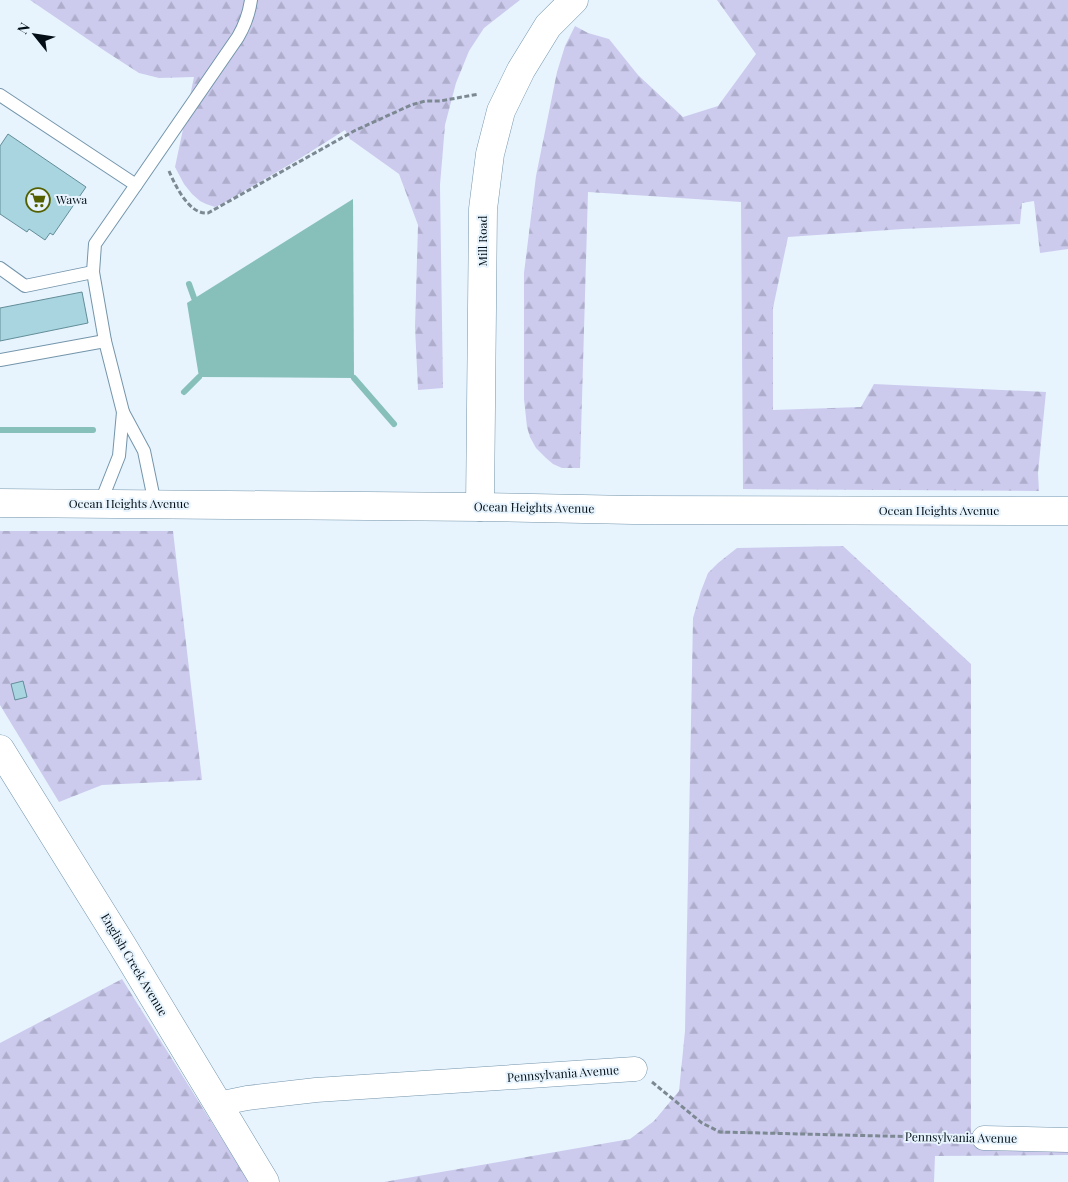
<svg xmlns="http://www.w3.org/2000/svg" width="1068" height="1182" font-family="'Playfair Display',serif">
  <defs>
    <pattern id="forest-firs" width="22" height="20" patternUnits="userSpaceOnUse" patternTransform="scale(1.25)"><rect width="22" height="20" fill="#cccbee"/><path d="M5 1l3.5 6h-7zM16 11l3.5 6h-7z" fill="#aeadcb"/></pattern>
  </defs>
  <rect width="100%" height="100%" fill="#e7f4fe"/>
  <g fill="url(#forest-firs)">
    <path d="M30,0H520L484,28L469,51L456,83L445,125L440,185L443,388L418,390L415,327L418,225L399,174L350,139L345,130L299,159L220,205L215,207L206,204L200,201L192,194L184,184L175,167L194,77L159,78L139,73L105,51Z"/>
    <path d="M717,0H1068V249L1040,253L1034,201L1022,203L1020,224L903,229L788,237L773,308V410L861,407L874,384L1046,392L1038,473L1039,491L743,489L741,202L588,192L580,468H562L553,464L546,458L536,448L530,437L527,427L524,399V273L536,176L557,72L565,46L575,26L588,33L609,39L638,75L683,117L718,106L756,54Z"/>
    <path d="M0,531H173L202,780L102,785L59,802L0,705Z"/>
    <path d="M843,546L971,664V1133L1068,1137V1155L935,1156L934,1182H384L630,1139L654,1121L679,1091L685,1031L693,618L701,591L708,573L718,563L737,548Z"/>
    <path d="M122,979L249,1182H0V1043Z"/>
  </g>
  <path fill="#87bfbb" d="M353,199L354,378L199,377L187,303Z"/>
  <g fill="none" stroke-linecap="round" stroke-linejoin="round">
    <g stroke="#87bfbb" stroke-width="6">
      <path d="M189,284L194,298"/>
      <path d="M354,378L394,424"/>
      <path d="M184,392L199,377"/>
      <path d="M0,430H93"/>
    </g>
  </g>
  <g fill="#a8d5e0" stroke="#628d98">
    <path d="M8,134L86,187L53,235L50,233L45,240L29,229L27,232L0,214V146Z"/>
    <path d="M82,292L88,323L0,341V308Z"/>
    <path d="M23,681L27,697L15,700L11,684Z"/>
  </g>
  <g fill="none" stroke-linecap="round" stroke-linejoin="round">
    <g stroke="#7495ab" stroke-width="14">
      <g id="service">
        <path d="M0,95L136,185L238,37C245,25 249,14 251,0"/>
        <path d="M0,268L25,286L93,272"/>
        <path d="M105,341L93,272L95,244L136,185"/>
        <path d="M0,360L105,341L123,412L144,451L155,504"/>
        <path d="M100,504L119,456L123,412"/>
      </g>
    </g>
    <g stroke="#7495ab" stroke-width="25">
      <g id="minor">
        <path d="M218,1104L247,1098L316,1090L635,1069"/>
        <path d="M984,1138L1068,1140"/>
      </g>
    </g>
    <g stroke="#7495ab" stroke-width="29">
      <path id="tertiary" d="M480,507L483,209L490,154L501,111L521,70L548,26L574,0"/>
    </g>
    <g stroke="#7495ab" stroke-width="29">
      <g id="secondary">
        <path d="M0,503L480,507L633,510L1068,511"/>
        <path d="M0,749L122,945L265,1182"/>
      </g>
    </g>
    <g stroke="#7d8992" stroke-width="3" stroke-dasharray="5 2.5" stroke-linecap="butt">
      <path d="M169,171C175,185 189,215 208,213L354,131L411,105L425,101H440L479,94"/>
      <path d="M652,1082L702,1123L720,1132L964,1138"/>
    </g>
    <use href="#service" stroke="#fff" stroke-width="12"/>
    <use href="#minor" stroke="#fff" stroke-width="24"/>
    <use href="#tertiary" stroke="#fff" stroke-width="28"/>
    <use href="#secondary" stroke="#fff" stroke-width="28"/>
  </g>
  <defs>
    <g id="supermarket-ring" transform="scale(1.25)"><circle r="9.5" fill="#e7f4fe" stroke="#546000" stroke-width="1.5"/><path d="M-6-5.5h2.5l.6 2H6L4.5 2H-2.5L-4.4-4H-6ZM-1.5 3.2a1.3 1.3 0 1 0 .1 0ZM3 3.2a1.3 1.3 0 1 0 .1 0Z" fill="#546000"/></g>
  </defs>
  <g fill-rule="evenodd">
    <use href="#supermarket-ring" x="38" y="200"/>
  </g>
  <g text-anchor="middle" stroke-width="4" stroke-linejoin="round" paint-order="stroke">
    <g font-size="12" fill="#030e16" stroke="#e7f4fe" text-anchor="start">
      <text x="56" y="204">Wawa</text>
    </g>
    <g font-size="12" fill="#030e16" stroke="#e7f4fe">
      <text transform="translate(483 241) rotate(-90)" y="4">Mill Road</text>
      <text x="129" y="508">Ocean Heights Avenue</text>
      <text transform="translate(534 508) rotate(1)" y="4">Ocean Heights Avenue</text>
      <text x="939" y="515">Ocean Heights Avenue</text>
      <text transform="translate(134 965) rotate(59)" y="4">English Creek Avenue</text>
      <text transform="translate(563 1074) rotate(-4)" y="4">Pennsylvania Avenue</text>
      <text transform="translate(961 1138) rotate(1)" y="4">Pennsylvania Avenue</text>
    </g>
  </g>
  <g transform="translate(35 35) rotate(300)" stroke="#e7f4fe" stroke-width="4" paint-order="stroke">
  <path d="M0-4L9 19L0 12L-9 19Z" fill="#030e16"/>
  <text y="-8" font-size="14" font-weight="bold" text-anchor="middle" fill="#030e16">N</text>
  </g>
</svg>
